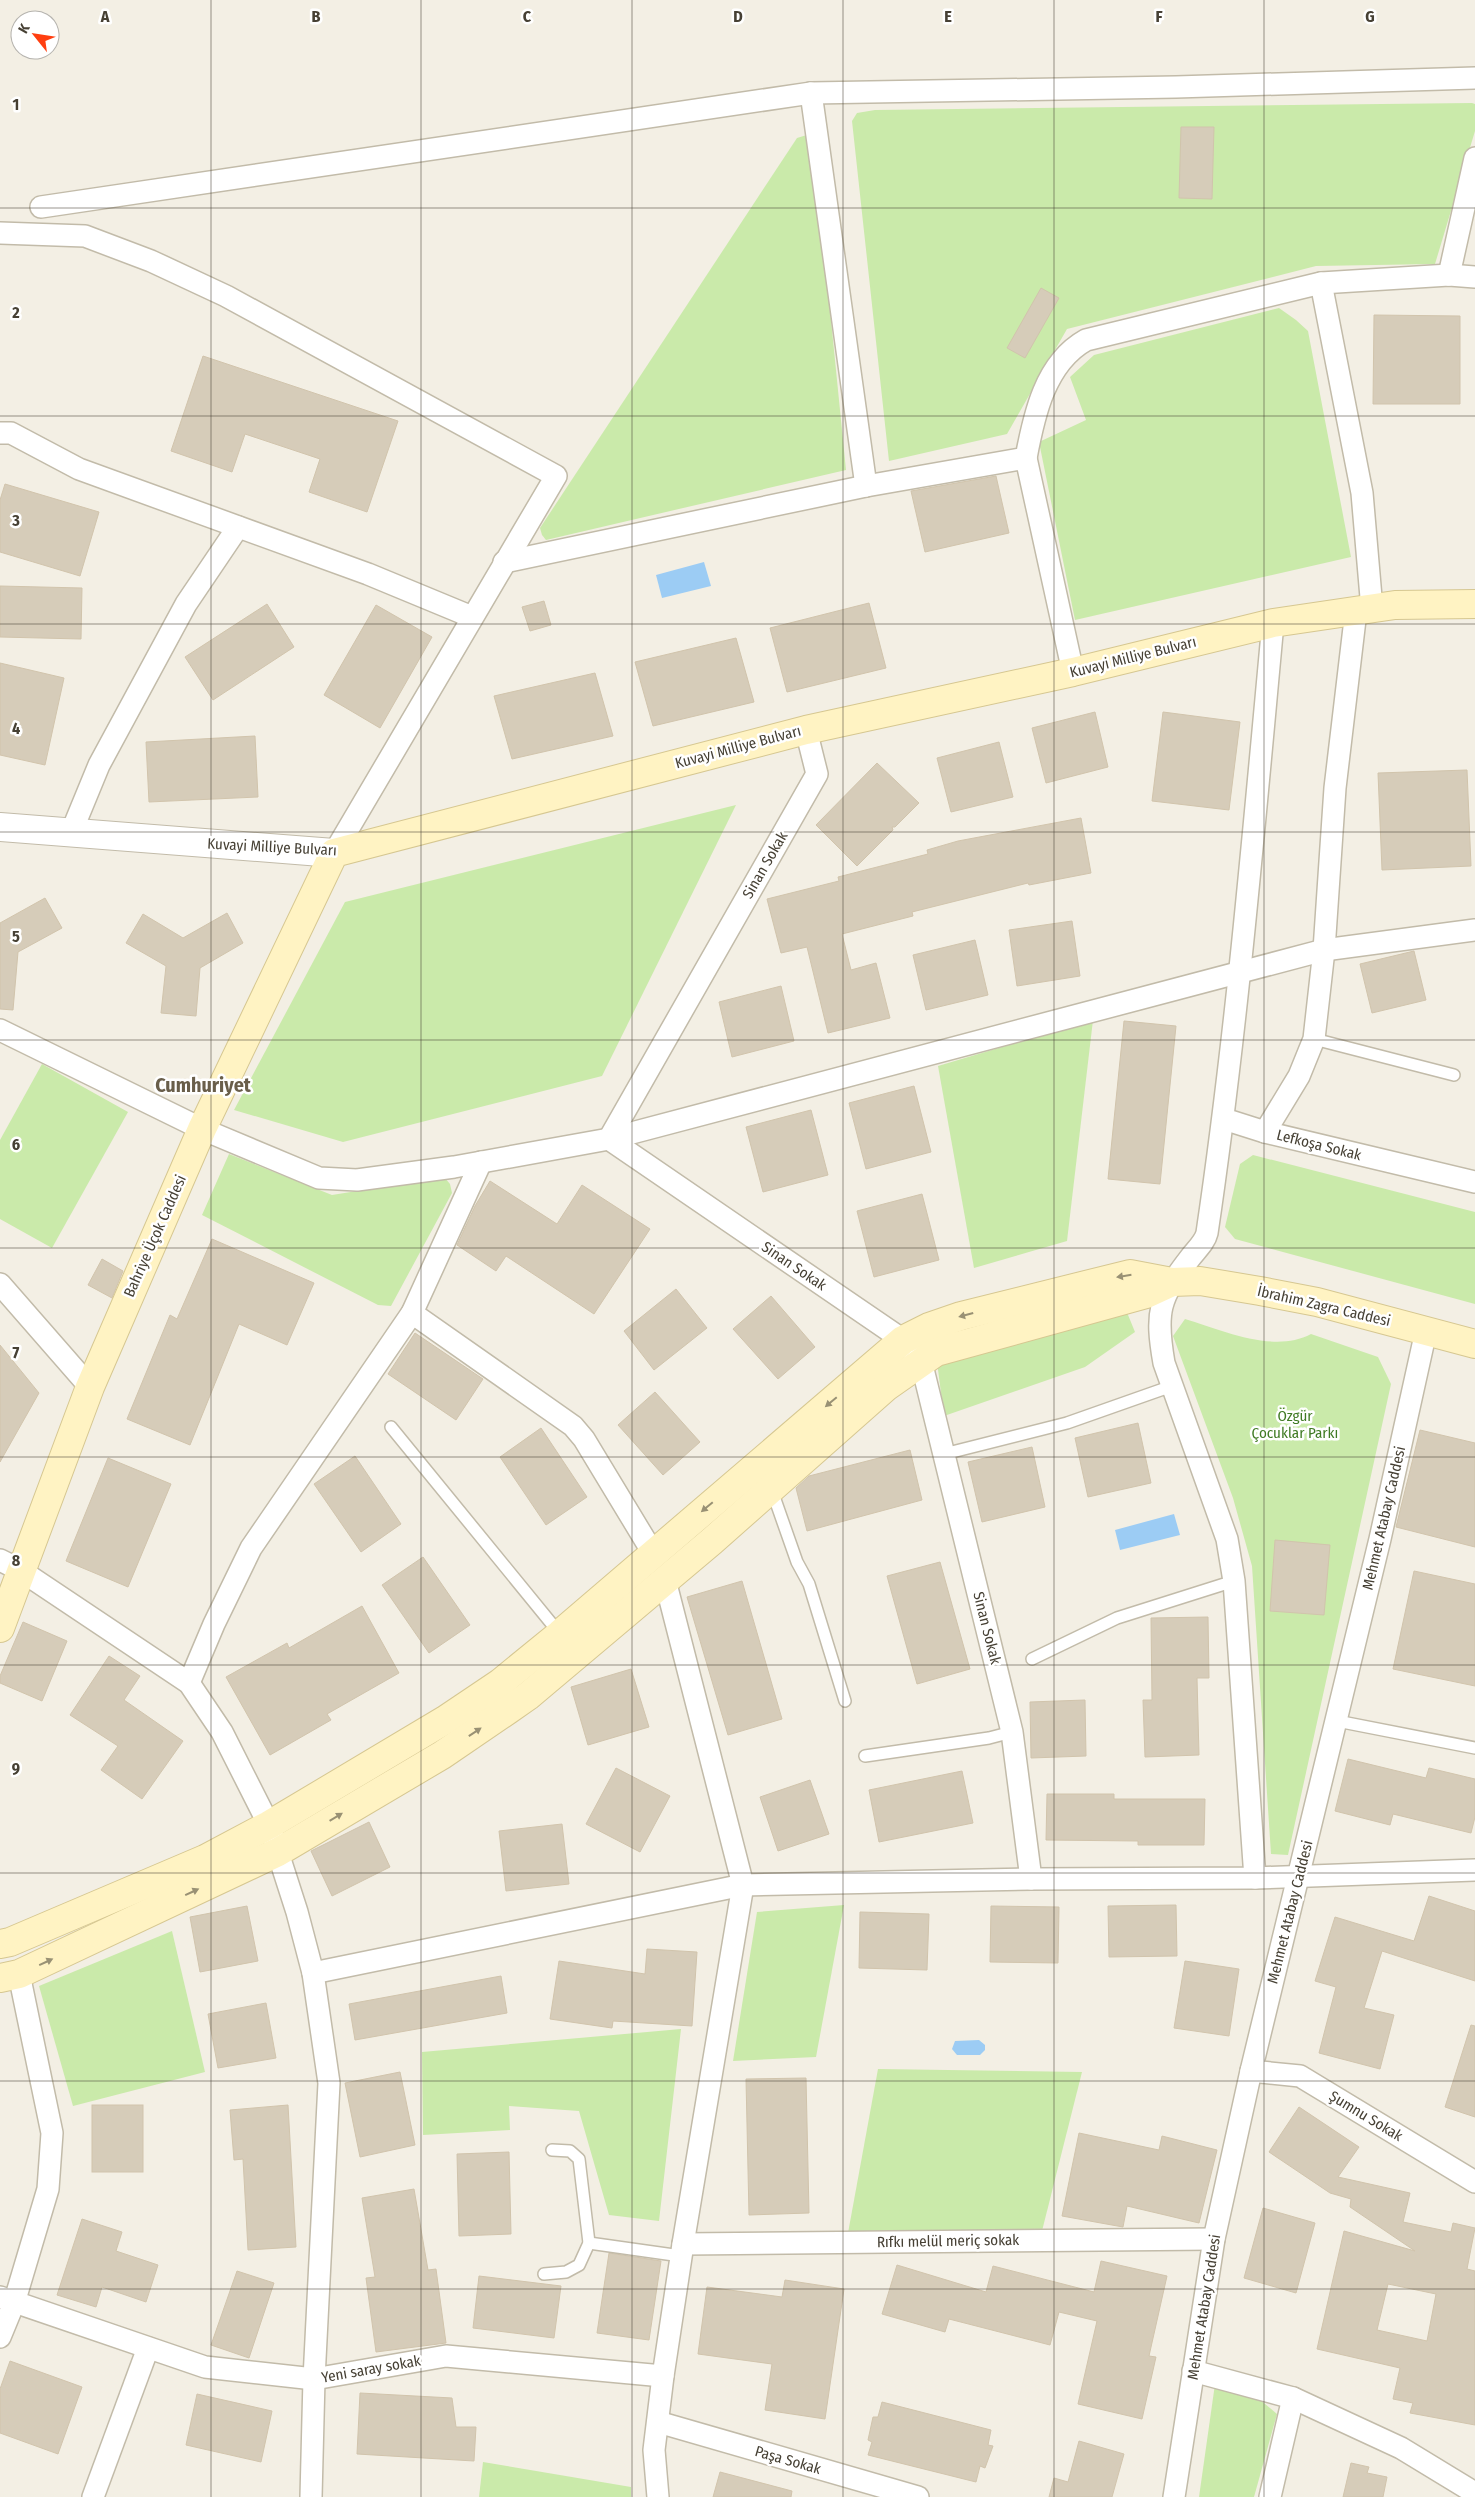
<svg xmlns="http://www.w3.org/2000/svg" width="1475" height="2497" font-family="'Fira Sans Condensed',sans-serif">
  <rect width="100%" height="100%" fill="#f3efe4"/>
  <g fill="#caeaaa">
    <path d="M1472,103L1475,104V131L1435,264L1316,266L1067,329L1007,434L889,461L852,121L857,113L875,110Z"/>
    <path d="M810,134L813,140L846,470L546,540L542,535L540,528L797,138Z"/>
    <path d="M1279,308L1296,320L1308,331L1351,557L1075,620L1039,442L1086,420L1070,377L1094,355Z"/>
    <path d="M736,805L602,1076L343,1142L234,1110L345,902Z"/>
    <path d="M1093,1020L1067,1241L974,1268L938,1066Z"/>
    <path d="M42,1064L128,1112L52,1248L0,1219V1140Z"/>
    <path d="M229,1154L332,1195L444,1177L450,1184L452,1193L391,1306L378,1305L202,1215Z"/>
    <path d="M1253,1155L1475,1212V1304L1235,1239L1225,1227L1240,1164Z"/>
    <path d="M1126,1310L1135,1332L1085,1367L944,1416L937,1362Z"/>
    <path d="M1185,1319C1222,1330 1274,1354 1311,1334L1378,1357L1391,1384L1288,1855L1271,1854L1252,1566L1233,1498L1173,1336Z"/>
    <path d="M844,1905L816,2057L733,2061L757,1912Z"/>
    <path d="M172,1931L205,2072L73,2106L39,1986Z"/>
    <path d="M681,2029L659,2221L609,2215L579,2111L509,2106L510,2130L423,2135L422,2052Z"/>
    <path d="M878,2069L1082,2072L1042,2231L848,2233Z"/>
    <path d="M1215,2384L1252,2393L1277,2414L1254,2497H1199Z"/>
    <path d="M483,2462L631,2487V2497H479Z"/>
  </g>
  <g fill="#9cccf4">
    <path d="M704,562L711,586L662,598L656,575Z"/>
    <path d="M1174,1514L1180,1535L1120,1550L1115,1530Z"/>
    <path d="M979,2040L985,2045V2050L980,2055H957L952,2049L955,2041Z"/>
  </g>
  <g fill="#d6ccb9" stroke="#d1c4ac" fill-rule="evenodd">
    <path d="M1181,127H1214L1212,199L1179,198Z"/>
    <path d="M1041,288L1059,298L1025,358L1007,348Z"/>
    <path d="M1374,315L1460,316V404H1373Z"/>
    <path d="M203,356L398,421L367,512L309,492L320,459L245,434L232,472L171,451Z"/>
    <path d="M996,476L1009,533L925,552L911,491Z"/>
    <path d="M5,484L99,512L80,576L0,552V500Z"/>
    <path d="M0,586L82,588L81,639L0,637Z"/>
    <path d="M544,601L551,625L530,631L522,607Z"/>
    <path d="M869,603L886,668L787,692L770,628Z"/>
    <path d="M267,604L294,647L213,700L185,657Z"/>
    <path d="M376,605L432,637L380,728L324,695Z"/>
    <path d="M736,638L754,702L653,726L635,662Z"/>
    <path d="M0,663L64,678L45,765L0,755Z"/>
    <path d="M595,673L613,736L512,759L494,696Z"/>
    <path d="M1095,712L1108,767L1046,783L1032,728Z"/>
    <path d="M1163,712L1240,722L1229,810L1152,801Z"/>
    <path d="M255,736L258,797L149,802L146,742Z"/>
    <path d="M999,742L1013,797L951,812L937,758Z"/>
    <path d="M877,763L919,803L895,827H892L893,830L857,866L816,825Z"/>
    <path d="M1467,770L1471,866L1382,870L1378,773Z"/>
    <path d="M1081,818L1091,873L1029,885L1028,883L912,912L913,916L842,934L851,970L876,963L890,1018L828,1033L807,947L781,953L767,899L839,881L838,877L928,854L927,850L958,841Z"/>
    <path d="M45,898L62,928L18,952L13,1010L0,1009V923Z"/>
    <path d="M227,913L243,943L200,968L196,1016L161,1013L166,966L126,943L143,914L183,938Z"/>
    <path d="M1072,921L1080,976L1017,986L1009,930Z"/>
    <path d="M975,940L988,995L926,1010L913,955Z"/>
    <path d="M1414,951L1426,1000L1372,1013L1360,964Z"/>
    <path d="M781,986L794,1041L732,1057L719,1002Z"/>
    <path d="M1124,1021L1176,1026L1160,1184L1108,1179Z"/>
    <path d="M914,1086L931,1152L866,1169L849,1103Z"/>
    <path d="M811,1110L828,1175L763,1192L746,1127Z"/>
    <path d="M490,1181L557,1224L582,1185L650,1229L594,1314L506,1256L496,1271L457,1245L475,1206Z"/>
    <path d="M922,1194L939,1260L874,1277L857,1211Z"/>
    <path d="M212,1239L314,1283L287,1345L239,1324L190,1445L127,1419L170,1315L177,1319Z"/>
    <path d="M102,1259L123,1271L112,1298L88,1285Z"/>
    <path d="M676,1289L707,1328L654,1370L624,1331Z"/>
    <path d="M771,1296L815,1347L778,1379L733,1329Z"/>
    <path d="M415,1333L483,1379L456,1420L388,1374Z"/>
    <path d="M0,1345L39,1393L0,1462Z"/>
    <path d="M655,1392L700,1442L663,1475L618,1425Z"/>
    <path d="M1138,1423L1151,1483L1088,1497L1075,1438Z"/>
    <path d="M541,1428L587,1497L546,1525L500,1457Z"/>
    <path d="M1420,1430L1475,1443V1547L1396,1527Z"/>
    <path d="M1032,1447L1045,1507L982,1522L968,1462Z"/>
    <path d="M910,1450L922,1500L807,1531L796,1488L809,1476Z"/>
    <path d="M355,1456L401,1524L361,1552L314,1484Z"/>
    <path d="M108,1458L171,1484L128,1587L66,1561Z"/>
    <path d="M1275,1540L1330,1545L1324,1615L1270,1611Z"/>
    <path d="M423,1557L470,1625L429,1653L382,1585Z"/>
    <path d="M940,1562L970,1669L917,1684L887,1576Z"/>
    <path d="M1414,1571L1475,1584V1686L1393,1669Z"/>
    <path d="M742,1581L782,1719L728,1735L687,1597Z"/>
    <path d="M362,1606L399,1673L327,1714L331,1720L270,1755L226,1677L287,1643L289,1648Z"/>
    <path d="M1208,1617L1209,1678H1197L1199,1755L1145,1757L1143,1700H1152L1151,1618Z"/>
    <path d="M23,1622L67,1641L42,1701L0,1683V1676Z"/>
    <path d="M109,1656L140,1676L124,1700L183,1741L142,1799L101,1770L118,1746L70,1715Z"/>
    <path d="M631,1669L649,1727L588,1745L571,1687Z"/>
    <path d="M1085,1700L1086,1756L1031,1758L1030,1702Z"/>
    <path d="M1348,1759L1426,1778L1429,1768L1475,1779V1817L1471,1833L1393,1814L1390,1825L1335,1811Z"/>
    <path d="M616,1768L670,1796L640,1852L586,1824Z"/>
    <path d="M962,1771L973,1823L879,1842L869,1790Z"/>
    <path d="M810,1780L829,1834L778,1851L760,1797Z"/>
    <path d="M1047,1794H1114V1799H1205L1204,1845H1138V1841L1046,1840Z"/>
    <path d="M369,1822L390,1867L332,1896L311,1851Z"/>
    <path d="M562,1824L569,1884L506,1891L499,1831Z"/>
    <path d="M1429,1896L1475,1911V1981L1382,1951L1364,2008L1394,2015L1380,2069L1319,2053L1336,1987L1315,1981L1335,1917L1414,1941Z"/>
    <path d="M1176,1905L1177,1956L1109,1957L1108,1906Z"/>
    <path d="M247,1906L258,1961L200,1972L190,1917Z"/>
    <path d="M991,1906L1059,1907L1058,1963L990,1962Z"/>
    <path d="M860,1912L929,1914L927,1970L859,1968Z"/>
    <path d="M647,1949L697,1952L692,2026L613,2021L612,2028L550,2019L559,1961L645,1974Z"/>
    <path d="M1185,1961L1239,1969L1229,2036L1174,2028Z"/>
    <path d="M501,1976L507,2013L355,2040L349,2004Z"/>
    <path d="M266,2003L276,2058L218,2068L208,2014Z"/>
    <path d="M1471,2025L1475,2026V2117L1445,2107Z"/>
    <path d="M400,2072L415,2145L360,2157L345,2083Z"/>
    <path d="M806,2078L809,2213L749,2215L746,2079Z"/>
    <rect x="92" y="2105" width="51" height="67"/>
    <path d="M288,2105L296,2247L248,2250L243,2159L234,2160L230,2110Z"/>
    <path d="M1299,2107L1359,2147L1338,2177L1410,2193L1403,2222L1451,2232L1453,2223L1475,2228L1467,2269L1475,2271V2425L1410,2413L1413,2403L1393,2399L1400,2368L1317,2349L1344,2231L1415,2251L1350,2207L1351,2199L1330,2193L1269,2152ZM1388,2284L1436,2294L1427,2341L1377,2330Z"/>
    <path d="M1079,2133L1159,2150L1162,2136L1217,2150L1199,2223L1127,2206L1123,2227L1062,2216Z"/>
    <path d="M509,2152L511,2234L459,2236L457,2154Z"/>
    <path d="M414,2189L428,2270L436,2269L446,2343L376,2352L366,2278L375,2277L362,2198Z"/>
    <path d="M1263,2208L1315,2223L1296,2293L1244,2278Z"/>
    <path d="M82,2219L122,2232L116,2251L158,2265L146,2302L102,2287L96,2307L57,2295Z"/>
    <path d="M609,2253L661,2261L649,2340L597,2333Z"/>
    <path d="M1101,2261L1167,2276L1149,2356L1156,2357L1142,2419L1078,2404L1097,2321L1059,2312L1050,2345L949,2319L945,2332L882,2314L897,2265L986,2292L993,2266L1094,2292Z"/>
    <path d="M237,2271L274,2283L249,2358L211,2345Z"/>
    <path d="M479,2276L561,2286L554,2338L473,2328Z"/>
    <path d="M785,2280L844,2289L825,2419L765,2410L772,2364L698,2354L707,2287L782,2297Z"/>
    <path d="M10,2361L82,2387L58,2454L0,2433V2389Z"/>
    <path d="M360,2393L452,2398L456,2427H476L474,2461L357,2454Z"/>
    <path d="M197,2394L272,2411L261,2462L186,2445Z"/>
    <path d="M882,2402L991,2430L988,2445L993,2446L985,2468L980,2466L976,2482L868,2455L872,2442L868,2440L873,2417H878Z"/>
    <path d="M1079,2441L1124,2454L1112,2497H1049L1054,2478L1068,2482Z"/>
    <path d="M1351,2463L1369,2467L1367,2473L1387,2477L1383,2497H1343Z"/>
    <path d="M720,2472L792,2491L791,2497H713Z"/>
  </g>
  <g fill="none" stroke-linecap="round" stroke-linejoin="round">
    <g stroke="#c2bba9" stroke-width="14">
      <g id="service">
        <path d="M1314,1039L1454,1075"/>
        <path d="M391,1427L560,1634"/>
        <path d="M944,1454L1067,1423L1172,1386"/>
        <path d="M771,1488L797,1562L809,1584L845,1701"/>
        <path d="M1032,1659L1117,1618L1234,1581"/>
        <path d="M1337,1721L1475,1748"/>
        <path d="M865,1756L989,1738L1012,1732"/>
        <path d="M589,2243L681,2256"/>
        <path d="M544,2274L566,2272L579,2265L589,2243L579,2159L570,2151L552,2150"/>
      </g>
    </g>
    <g stroke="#c2bba9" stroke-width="24">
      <g id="minor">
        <path d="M811,93L866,486"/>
        <path d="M41,207L811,93L1176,87L1475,78"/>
        <path d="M0,233L85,236L151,261L226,296L556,476L334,853"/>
        <path d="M1449,275L1475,158"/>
        <path d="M1321,283L1362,493L1372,609"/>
        <path d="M0,433H11L79,469L368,574L472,617"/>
        <path d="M1026,458L1073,672"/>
        <path d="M504,562L866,486L1026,458C1034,415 1045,363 1086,340L1321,283L1449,275L1475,277"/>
        <path d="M806,730L817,774L609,1139L903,1340L921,1361L1012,1732L1031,1879"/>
        <path d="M71,833L99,765L186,604L238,527"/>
        <path d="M0,1030L202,1129L319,1178L357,1180L454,1167L609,1139L1324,950L1475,930"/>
        <path d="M1224,1119L1265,1132L1475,1182"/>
        <path d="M1265,1132L1299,1076L1314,1039L1324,950L1335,788L1356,611"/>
        <path d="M0,1284L90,1387"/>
        <path d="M412,1313L573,1426L584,1439L653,1553"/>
        <path d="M0,1560L20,1570L189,1683L222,1732L269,1825L297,1912L313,1973L329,2083L314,2379L311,2497"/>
        <path d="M189,1683L214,1624L251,1548L412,1313L481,1162"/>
        <path d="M1255,1878L1234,1581L1227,1539L1164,1363C1155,1312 1159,1298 1190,1258C1196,1250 1205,1242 1207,1233C1237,1030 1254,827 1273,623"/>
        <path d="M313,1973L743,1885L1031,1879L1255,1878L1475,1870"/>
        <path d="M1251,2071L1300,2076L1475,2182"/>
        <path d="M683,2244L1214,2239"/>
        <path d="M0,2297L205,2367L314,2379L446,2356L663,2376"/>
        <path d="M0,2337L14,2303L48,2189L52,2133L19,1974"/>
        <path d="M1193,2371L1293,2398L1401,2448L1475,2493"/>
        <path d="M658,2422L918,2497"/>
        <path d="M93,2497L148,2348"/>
        <path d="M658,2497L654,2450L663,2376L683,2244L743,1885L665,1580"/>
        <path d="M1174,2497L1214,2239L1251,2071L1380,1539L1426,1331"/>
        <path d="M1270,2497L1293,2398"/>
      </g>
    </g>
    <g stroke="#c2bba9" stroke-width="30">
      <path id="tertiary" d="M0,827L334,853"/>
    </g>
    <g stroke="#d6c791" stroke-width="30">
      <g id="secondary">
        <path d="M0,1628L90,1387L202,1129L334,853L806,730L1073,672L1273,623L1395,605L1475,604"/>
        <path d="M0,1944L10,1942L205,1859L269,1825L445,1720L500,1683L560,1634L903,1340L929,1327L961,1316L1130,1274L1172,1282L1200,1281L1260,1291L1317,1302L1475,1344"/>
        <path d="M0,1978L19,1974L278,1852L442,1755L508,1710L528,1696L712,1541L886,1387L936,1352L1146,1294L1172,1282"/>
      </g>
    </g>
    <use href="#service" stroke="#fff" stroke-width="11"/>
    <use href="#minor" stroke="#fff" stroke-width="21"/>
    <use href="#tertiary" stroke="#fff" stroke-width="28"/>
    <use href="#secondary" stroke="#fff3c3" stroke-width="28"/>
  </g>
  <defs><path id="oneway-solid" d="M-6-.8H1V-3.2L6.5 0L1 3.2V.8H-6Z" transform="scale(1.25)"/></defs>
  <g fill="#999174">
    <use href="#oneway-solid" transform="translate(1124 1276) rotate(171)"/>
    <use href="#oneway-solid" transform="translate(966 1315) rotate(165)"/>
    <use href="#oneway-solid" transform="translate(831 1402) rotate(140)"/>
    <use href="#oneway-solid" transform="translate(707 1507) rotate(140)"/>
    <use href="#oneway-solid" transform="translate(475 1732) rotate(-34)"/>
    <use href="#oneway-solid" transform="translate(336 1817) rotate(-31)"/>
    <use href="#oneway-solid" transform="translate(192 1892) rotate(-25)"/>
    <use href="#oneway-solid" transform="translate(46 1962) rotate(-25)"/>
  </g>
  <path fill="none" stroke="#464034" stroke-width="1" stroke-opacity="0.55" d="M211,0V2497M421,0V2497M632,0V2497M843,0V2497M1054,0V2497M1264,0V2497M0,208H1475M0,416H1475M0,624H1475M0,832H1475M0,1040H1475M0,1248H1475M0,1457H1475M0,1665H1475M0,1873H1475M0,2081H1475M0,2289H1475"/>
  <g text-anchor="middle" stroke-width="5" stroke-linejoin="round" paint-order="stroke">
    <g font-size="15" fill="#464034" stroke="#fff">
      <text transform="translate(1133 657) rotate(-14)" y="5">Kuvayi Milliye Bulvarı</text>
      <text transform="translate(738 747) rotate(-15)" y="5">Kuvayi Milliye Bulvarı</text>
      <text transform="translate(272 847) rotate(3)" y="5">Kuvayi Milliye Bulvarı</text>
      <text transform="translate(765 865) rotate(-60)" y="5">Sinan Sokak</text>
      <text transform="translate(1319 1145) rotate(14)" y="5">Lefkoşa Sokak</text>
      <text transform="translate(155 1236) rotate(-66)" y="5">Bahriye Üçok Caddesi</text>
      <text transform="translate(794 1266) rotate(34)" y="5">Sinan Sokak</text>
      <text transform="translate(1324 1306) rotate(13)" y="5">İbrahim Zagra Caddesi</text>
      <text transform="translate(1384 1518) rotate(-77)" y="5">Mehmet Atabay Caddesi</text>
      <text transform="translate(987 1628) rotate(76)" y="5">Sinan Sokak</text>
      <text transform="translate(1290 1912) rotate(-76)" y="5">Mehmet Atabay Caddesi</text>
      <text transform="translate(1366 2116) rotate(31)" y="5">Şumnu Sokak</text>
      <text transform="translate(948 2241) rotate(-1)" y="5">Rıfkı melül meriç sokak</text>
      <text transform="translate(1204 2307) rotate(-81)" y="5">Mehmet Atabay Caddesi</text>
      <text transform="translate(371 2369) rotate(-10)" y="5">Yeni saray sokak</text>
      <text transform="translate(788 2460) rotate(16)" y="5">Paşa Sokak</text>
    </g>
    <g font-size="15" fill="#407b24" stroke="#fff">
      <text x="1295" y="1421">Özgür<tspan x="1295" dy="17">Çocuklar Parkı</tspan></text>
    </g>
    <g font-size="20" font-weight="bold" fill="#695e4a" stroke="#fff">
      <text x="203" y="1092">Cumhuriyet</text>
    </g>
  </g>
  <g font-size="16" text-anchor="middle" font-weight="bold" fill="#464034" stroke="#fff" stroke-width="5" stroke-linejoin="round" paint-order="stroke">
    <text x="105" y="22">A</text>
    <text x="316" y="22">B</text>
    <text x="527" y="22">C</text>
    <text x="738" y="22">D</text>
    <text x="948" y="22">E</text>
    <text x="1159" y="22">F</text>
    <text x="1370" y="22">G</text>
    <text x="16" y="110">1</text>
    <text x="16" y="318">2</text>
    <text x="16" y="526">3</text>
    <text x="16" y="734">4</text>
    <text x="16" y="942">5</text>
    <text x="16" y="1150">6</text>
    <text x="16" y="1358">7</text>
    <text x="16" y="1566">8</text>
    <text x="16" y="1774">9</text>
  </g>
  <g transform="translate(35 35) rotate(300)"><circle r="24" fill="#ffffff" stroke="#b5b3ae"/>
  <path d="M0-4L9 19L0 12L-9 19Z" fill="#ff3f10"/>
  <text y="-8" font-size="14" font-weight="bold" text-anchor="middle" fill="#464034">K</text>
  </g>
</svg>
